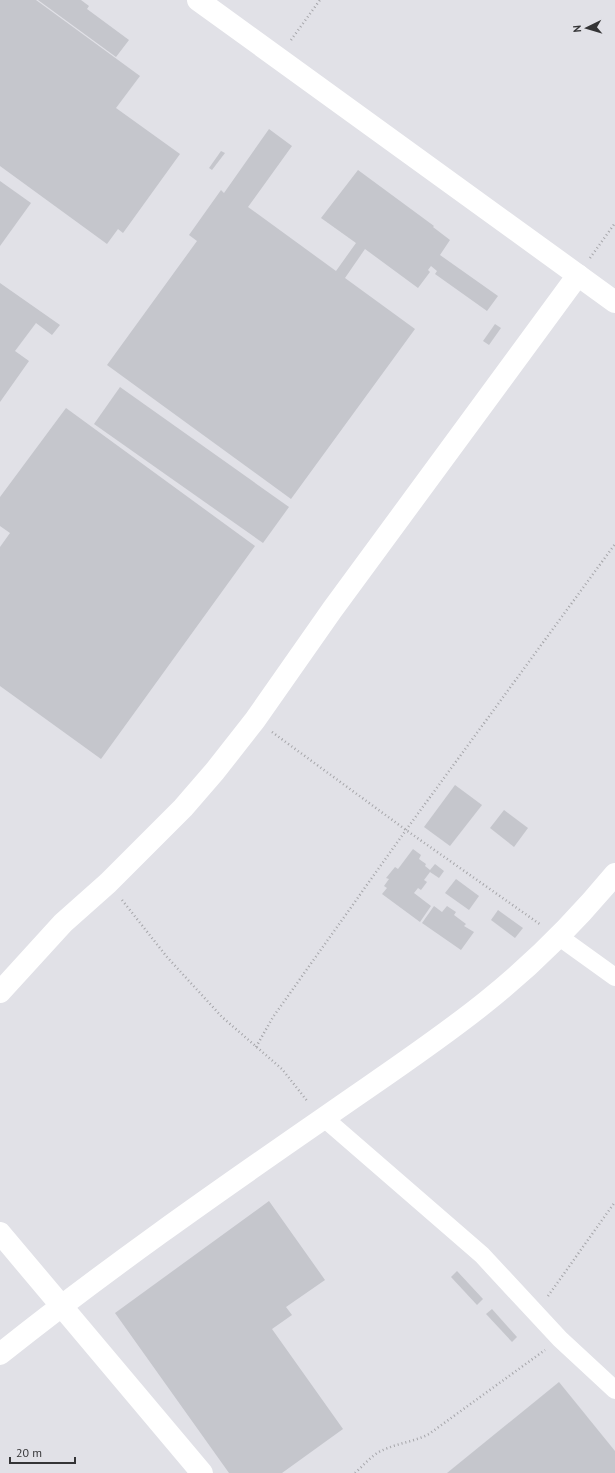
<svg xmlns="http://www.w3.org/2000/svg" width="615" height="1473" font-family="'PT Sans',sans-serif">
  <rect width="100%" height="100%" fill="#e1e1e7"/>
  <g fill="#c5c6cc">
    <path d="M0,0H36L140,76L116,108L180,154L123,233L118,229L107,244L0,166Z"/>
    <path d="M38,0H81L89,6L87,9L129,40L116,57Z"/>
    <path d="M269,129L292,146L248,207L336,271L356,243L321,218L358,170L434,226L433,227L450,240L440,255L498,296L487,311L435,274L437,271L431,266L428,270L430,272L418,288L365,249L345,278L415,329L291,499L107,365L197,241L189,235L221,190L224,193Z"/>
    <path d="M221,151L225,153L212,170L209,168Z"/>
    <path d="M0,181L31,203L0,246Z"/>
    <path d="M0,283L60,325L52,335L36,323L15,351L29,361L0,402Z"/>
    <path d="M495,324L501,328L489,345L483,341Z"/>
    <path d="M120,387L289,507L263,543L94,424Z"/>
    <path d="M66,408L255,546L101,759L0,686V547L10,533L0,526V497Z"/>
    <path d="M455,785L482,805L450,846L424,827Z"/>
    <path d="M504,810L528,828L514,847L490,828Z"/>
    <path d="M413,849L421,855L419,859L426,864L425,866L430,870L435,864L444,871L439,878L430,872L424,880L427,882L421,890L418,888L414,893L431,906L420,922L382,894L387,888L384,886L389,879L386,878L395,867L398,869Z"/>
    <path d="M456,879L479,896L469,910L445,893Z"/>
    <path d="M434,906L442,912L447,906L456,912L454,915L466,924L464,926L474,932L461,950L422,923Z"/>
    <path d="M498,910L523,928L515,938L491,920Z"/>
    <path d="M269,1201L325,1280L286,1307L292,1315L272,1329L343,1429L282,1473H229L115,1313Z"/>
    <path d="M457,1271L483,1299L477,1305L451,1277Z"/>
    <path d="M492,1309L517,1337L512,1342L486,1314Z"/>
    <path d="M559,1382L615,1451V1473H447Z"/>
  </g>
  <g fill="none" stroke-linecap="round" stroke-linejoin="round">
    <g stroke="#a5a5a9" stroke-width="2.5" stroke-dasharray="1 3" stroke-linecap="butt">
      <path d="M291,40L320,0"/>
      <path d="M590,258L615,223"/>
      <path d="M272,732L406,830L541,925"/>
      <path d="M122,900L167,957L222,1017L282,1069L308,1102"/>
      <path d="M256,1047L273,1017L406,830L615,544"/>
      <path d="M548,1296L615,1202"/>
      <path d="M355,1473C363,1466 372,1455 381,1451C397,1443 414,1442 429,1434L545,1350"/>
    </g>
    <g stroke="#fff" stroke-width="18">
      <path d="M558,936L615,977"/>
      <path d="M324,1118L482,1255L560,1339L615,1390"/>
    </g>
    <g stroke="#fff" stroke-width="22">
      <path d="M198,0L615,302"/>
      <path d="M0,992L63,923L108,883L183,808L215,771L255,720L332,610L578,275"/>
      <path d="M0,1233L202,1473"/>
      <path d="M0,1354C104,1271 214,1194 324,1118C378,1080 435,1043 487,1001C533,964 577,920 615,874"/>
    </g>
  </g>
  <g transform="translate(587 28) rotate(265)" stroke="#e1e1e7" stroke-width="3" paint-order="stroke">
  <path d="M0-3L7 15L0 10L-7 15Z" fill="#343436"/>
  <text y="-6" font-size="11" font-weight="bold" text-anchor="middle" fill="#343436">N</text>
  </g>
  <path d="M10 1457v6h65v-6" fill="none" stroke="#343436" stroke-width="2"/>
  <text x="16" y="1457" font-size="12" fill="#343436" stroke="#e1e1e7" stroke-width="3" paint-order="stroke">20 m</text>
</svg>
